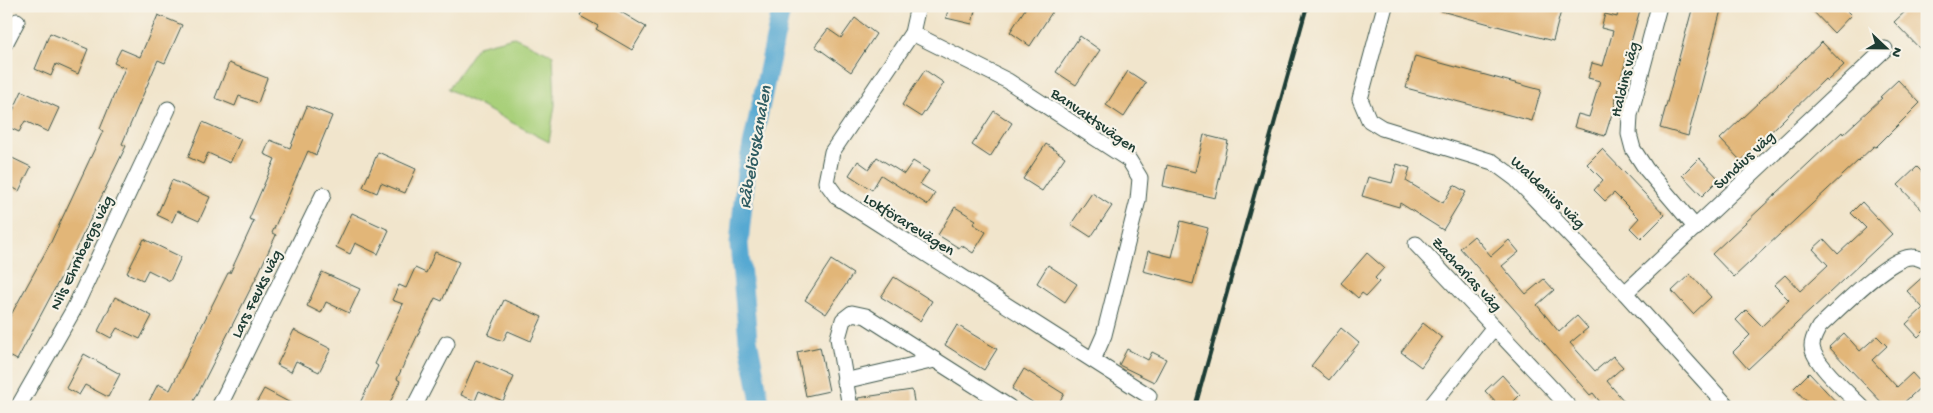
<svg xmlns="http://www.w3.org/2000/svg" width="1933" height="413" font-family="'Gochi Hand',sans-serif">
  <rect width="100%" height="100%" fill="#f7f3e8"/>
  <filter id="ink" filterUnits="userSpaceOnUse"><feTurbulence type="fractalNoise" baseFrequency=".02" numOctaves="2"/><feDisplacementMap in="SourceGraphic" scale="10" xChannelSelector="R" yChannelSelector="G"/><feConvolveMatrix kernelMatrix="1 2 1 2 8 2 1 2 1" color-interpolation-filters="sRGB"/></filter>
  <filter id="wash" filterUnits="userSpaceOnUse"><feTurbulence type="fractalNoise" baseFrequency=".0096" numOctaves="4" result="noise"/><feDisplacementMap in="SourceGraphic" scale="20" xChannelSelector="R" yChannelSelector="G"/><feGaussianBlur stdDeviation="1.12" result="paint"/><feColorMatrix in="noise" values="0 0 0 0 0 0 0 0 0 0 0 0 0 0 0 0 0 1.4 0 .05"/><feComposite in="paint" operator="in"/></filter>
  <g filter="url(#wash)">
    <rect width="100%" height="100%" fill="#f1e5cc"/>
    <path fill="#a9d07a" stroke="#648657" d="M514,37L553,55L555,105L549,142L448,89L478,46Z"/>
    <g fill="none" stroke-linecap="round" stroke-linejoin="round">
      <path stroke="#56a9d2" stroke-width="19" d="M761,407L748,339L739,244L746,173L782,6"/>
    </g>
    <g id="blocks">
      <g fill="#e2b678">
        <path d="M586,6H611L646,27L632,50L596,29L598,26L580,16Z"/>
        <path d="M949,6H976L972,24L946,18Z"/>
        <path d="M1027,6H1056L1030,46L1010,32Z"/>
        <path d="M1442,6H1545L1561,11L1553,41L1441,11Z"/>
        <path d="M1619,6H1641L1615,100L1616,101L1605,136L1574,127L1578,114L1589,117L1600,81L1588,78L1592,63L1603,66L1613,31L1601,28L1605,14L1617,17Z"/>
        <path d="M1693,6H1722L1688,136L1660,128Z"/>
        <path d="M1808,6H1842L1851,15L1834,33Z"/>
        <path d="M1911,6H1920L1927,13V56L1894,22Z"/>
        <path d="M158,15L182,25L165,63L158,60L122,144L126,146L79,243L17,360L6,354V324L51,242L103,131L100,129L125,68L114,63L121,49L140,57Z"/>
        <path d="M855,18L876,34L851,72L815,46L828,29L841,38Z"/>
        <path d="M50,33L88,49L78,74L56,64L51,76L35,69Z"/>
        <path d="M1080,36L1100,50L1076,85L1056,72Z"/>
        <path d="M1822,42L1844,65L1827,81L1825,79L1741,161L1720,139Z"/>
        <path d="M1415,56L1541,90L1532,121L1406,88Z"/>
        <path d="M229,63L267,78L258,103L239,96L235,106L215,98Z"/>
        <path d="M925,70L944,83L921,117L902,105Z"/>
        <path d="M1128,71L1146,83L1124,117L1106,105Z"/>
        <path d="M1898,80L1920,103L1876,147L1874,146L1734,277L1712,254L1842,132L1843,134L1882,98L1880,97Z"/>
        <path d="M22,91L59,108L48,132L25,121L19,132L6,126Z"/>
        <path d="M307,106L332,116L316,155L308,151L272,233L276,235L258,274L191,407H146L158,384L170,390L228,273H230L254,221L249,219L275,159L264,154L270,140L290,148Z"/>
        <path d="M994,111L1012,123L990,157L972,145Z"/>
        <path d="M203,122L241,139L230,163L208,153L203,164L188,157Z"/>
        <path d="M1204,135L1228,141L1215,198L1163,186L1167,165L1195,172Z"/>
        <path d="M1046,144L1065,157L1042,191L1023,179Z"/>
        <path d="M1602,149L1665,215L1641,239L1630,228L1639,218L1614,193L1605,201L1594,190L1603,180L1587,164Z"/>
        <path d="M378,152L416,169L405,193L381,183L377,193L363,187Z"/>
        <path d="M6,155L31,167L19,191L6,184Z"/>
        <path d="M877,157L904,174L913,161L929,171L920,184L935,193L928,205L881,175L872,190L849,175L858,161L869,169Z"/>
        <path d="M1699,158L1719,179L1702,196L1682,175Z"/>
        <path d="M1397,164L1410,168L1406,181L1443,203L1454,185L1466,192L1443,230L1400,203L1399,207L1362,196L1368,177L1392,183Z"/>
        <path d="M1917,167L1927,177V215L1898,185Z"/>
        <path d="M172,180L210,197L199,221L177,211L172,222L157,215Z"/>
        <path d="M1092,193L1112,206L1091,237L1071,224Z"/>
        <path d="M1862,202L1892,234L1748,369L1733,352L1750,335L1736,320L1746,310L1762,326L1789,300L1774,285L1785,275L1800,291L1828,265L1813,249L1824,239L1838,254L1866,228L1851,213Z"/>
        <path d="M955,207L976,220L973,224L986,232L973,253L961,245L959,248L938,235Z"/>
        <path d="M352,213L389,230L378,254L355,243L350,254L336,247Z"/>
        <path d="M1181,221L1208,228L1193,284L1143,271L1148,251L1172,257Z"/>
        <path d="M1474,236L1491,256L1509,240L1519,252L1502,266L1526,294L1544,279L1554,290L1537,305L1559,332L1577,316L1588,328L1570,343L1595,371L1613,356L1623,367L1607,381L1629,407H1604L1593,393L1590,395L1460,248Z"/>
        <path d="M144,239L181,257L170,281L148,270L143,280L127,273Z"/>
        <path d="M435,252L459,262L442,301L435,298L397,379L400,381L388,407H358L378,366L375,364L403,304L392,300L399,285L406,288L415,268L426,273Z"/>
        <path d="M1367,253L1384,268L1375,278L1379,282L1366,296L1362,293L1358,298L1341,283Z"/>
        <path d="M831,260L853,274L826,314L805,300Z"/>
        <path d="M1048,265L1077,284L1065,302L1037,283Z"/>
        <path d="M322,272L360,289L349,313L326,302L321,313L307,306Z"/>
        <path d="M1927,273V328L1918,337L1906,324L1923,308L1907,291Z"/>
        <path d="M1690,274L1711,297L1693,314L1672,291Z"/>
        <path d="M894,277L932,301L920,321L881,297Z"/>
        <path d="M115,297L152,316L140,339L117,328L111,338L98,331Z"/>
        <path d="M504,300L542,317L531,341L508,331L503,341L488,335Z"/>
        <path d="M1423,323L1442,338L1421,367L1401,352Z"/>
        <path d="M957,325L997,349L984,370L945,345Z"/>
        <path d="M1341,328L1359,343L1329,380L1311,366Z"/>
        <path d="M294,330L331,349L319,372L296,361L291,372L277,365Z"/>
        <path d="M1844,333L1860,351L1877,336L1887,346L1872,360L1897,387L1912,373L1923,385L1899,407H1886L1829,347Z"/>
        <path d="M820,347L829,391L806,396L797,352Z"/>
        <path d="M1127,349L1148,360L1152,352L1166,359L1154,382L1119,365Z"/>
        <path d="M84,354L120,374L108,397L85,385L79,395L66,388Z"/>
        <path d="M476,360L514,377L503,401L479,391L475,401L461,395Z"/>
        <path d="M1024,369L1064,394L1056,407H1040L1012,389Z"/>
        <path d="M1809,373L1841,407H1812L1794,388Z"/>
        <path d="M1502,375L1520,395L1508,407H1500L1485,391Z"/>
        <path d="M264,389L298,407H254Z"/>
        <path d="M912,390L915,407H859L858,398Z"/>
      </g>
    </g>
  </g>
  <g filter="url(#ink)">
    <use href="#blocks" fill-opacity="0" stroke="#3e564b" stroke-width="1"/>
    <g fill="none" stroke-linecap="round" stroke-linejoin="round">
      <g stroke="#3e564b" stroke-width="17">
        <g id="minor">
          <path d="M918,6L912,33L832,152L826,182L837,197L1149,396"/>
          <path d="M1385,6L1360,99L1369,120L1382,128L1493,162L1516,179L1625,293L1728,407"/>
          <path d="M1659,6L1630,115L1629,134L1633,149L1646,169L1696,228"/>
          <path d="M912,33L1008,81L1129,160L1140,178L1138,200L1104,335L1093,360"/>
          <path d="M6,42L17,21"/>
          <path d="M1416,244L1569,407"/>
          <path d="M1625,293L1885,49"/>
          <path d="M844,381L935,360"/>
          <path d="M18,407L74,309L168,109"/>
          <path d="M219,407L323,195"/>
          <path d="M414,407L447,343"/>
          <path d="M850,407L838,338L843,320L852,313L866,316L1009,407"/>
          <path d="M1430,407L1494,327"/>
          <path d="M1862,407C1849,394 1813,363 1812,346C1812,339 1816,333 1819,327C1837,311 1890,256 1912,257C1917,257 1923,260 1927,262"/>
        </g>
      </g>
      <use href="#minor" stroke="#fff" stroke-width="15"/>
      <path stroke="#1f3d34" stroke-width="4" d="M1195,407L1307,6"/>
    </g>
  </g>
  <g text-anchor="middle" stroke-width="4.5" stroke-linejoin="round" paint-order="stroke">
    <g font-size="16" fill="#1f3d34" stroke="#f7f3e8">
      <text transform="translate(1623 79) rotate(-76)" y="6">Haldins väg</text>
      <text transform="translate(1095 119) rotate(35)" y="6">Banvaktsvägen</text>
      <text transform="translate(1743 159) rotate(-43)" y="6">Sundius väg</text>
      <text transform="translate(1549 191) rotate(44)" y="6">Waldenius väg</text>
      <text transform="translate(910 223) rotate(32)" y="6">Lokförarevägen</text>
      <text transform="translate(80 252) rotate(-64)" y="6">Nils Ehrnbergs väg</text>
      <text transform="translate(1468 273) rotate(47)" y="6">Zacharias väg</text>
      <text transform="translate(255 293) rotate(-64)" y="6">Lars Feuks väg</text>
    </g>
    <g font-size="18" font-style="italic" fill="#305d63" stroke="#f7f3e8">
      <text transform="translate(754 147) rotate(-80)" y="6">Råbelövskanalen</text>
    </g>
  </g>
  <rect width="1933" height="413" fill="none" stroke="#f7f3e8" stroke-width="25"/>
  <g transform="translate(1886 48) rotate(112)" stroke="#f7f3e8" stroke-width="4" paint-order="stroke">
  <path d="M0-4L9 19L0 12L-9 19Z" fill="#1f3d34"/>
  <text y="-8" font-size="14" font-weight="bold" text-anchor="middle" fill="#1f3d34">N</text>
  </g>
</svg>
